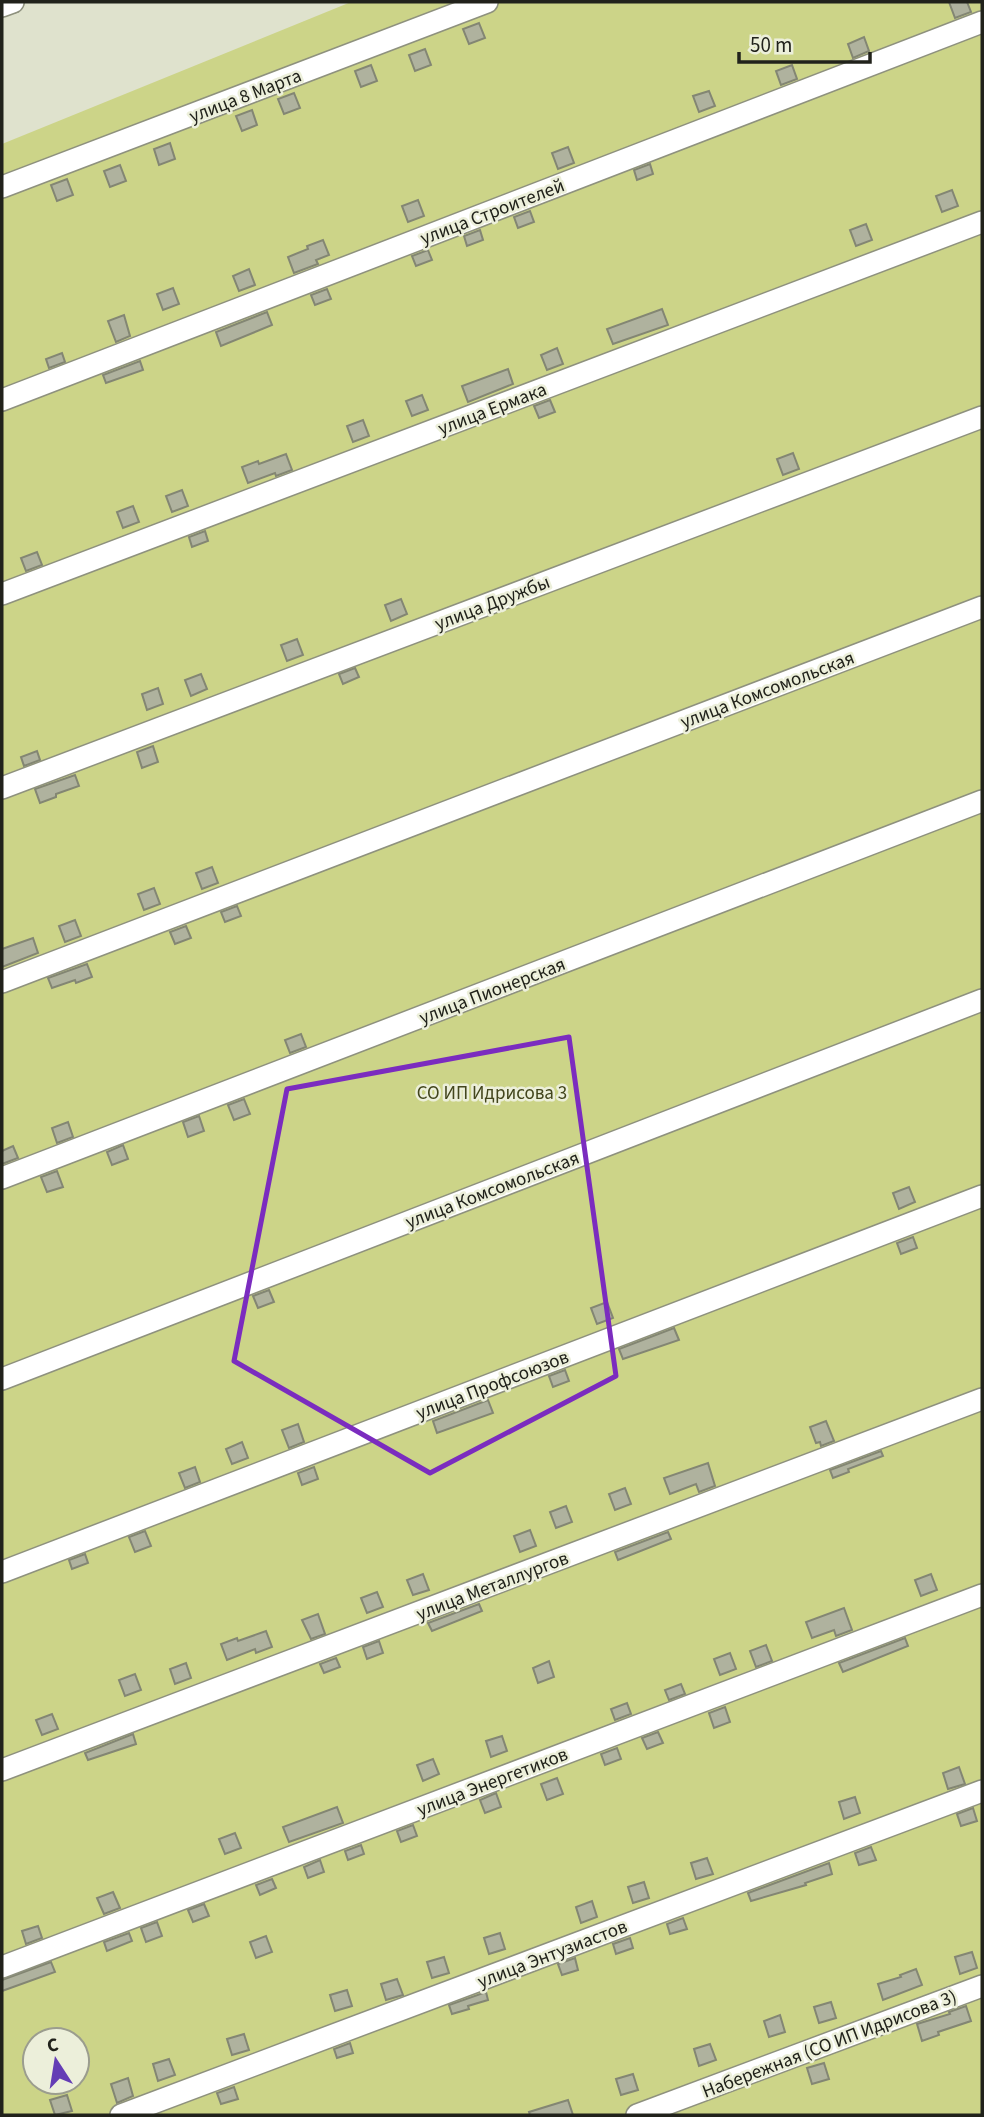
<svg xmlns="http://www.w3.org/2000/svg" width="984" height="2117" font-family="'Source Sans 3',sans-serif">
  <rect width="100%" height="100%" fill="#dfe2cd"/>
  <path fill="#ccd488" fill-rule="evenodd" d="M351,2H982V2115H2V144ZM35,2040H77V2082H35Z"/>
  <g fill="#afb29e" stroke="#838673" stroke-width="2">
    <path d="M949,2H967L971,12L955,18Z"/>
    <path d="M479,23L485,38L469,44L463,29Z"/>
    <path d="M864,37L869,51L853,58L848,44Z"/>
    <path d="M425,49L431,65L415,71L409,55Z"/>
    <path d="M371,65L377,81L361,87L355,71Z"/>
    <path d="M792,65L797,79L781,85L776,71Z"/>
    <path d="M709,91L715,106L699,112L693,96Z"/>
    <path d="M294,93L300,108L284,114L278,99Z"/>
    <path d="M252,110L257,125L242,131L236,116Z"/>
    <path d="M170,143L175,159L159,165L154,149Z"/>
    <path d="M568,147L574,163L558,169L552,153Z"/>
    <path d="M650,164L653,174L637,180L634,170Z"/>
    <path d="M120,165L126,181L110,187L104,171Z"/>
    <path d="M67,179L73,195L57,201L51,185Z"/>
    <path d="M952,190L958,206L942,212L936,196Z"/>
    <path d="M418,200L424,216L408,222L402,206Z"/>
    <path d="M530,211L534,222L518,228L514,217Z"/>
    <path d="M866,224L872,240L856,246L850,230Z"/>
    <path d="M480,230L483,240L467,246L464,236Z"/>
    <path d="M323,240L329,255L316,260L318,264L294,273L288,257L308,249L307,246Z"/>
    <path d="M428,250L432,260L416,266L412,256Z"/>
    <path d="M249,269L255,285L239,291L233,276Z"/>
    <path d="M173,288L179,304L163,310L157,294Z"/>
    <path d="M327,289L331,299L315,305L311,295Z"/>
    <path d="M662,309L668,325L613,344L607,329Z"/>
    <path d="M267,312L272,325L221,346L216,332Z"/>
    <path d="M124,315L130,336L116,342L108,321Z"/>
    <path d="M557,348L563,364L547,370L541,355Z"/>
    <path d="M62,353L65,362L49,368L46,359Z"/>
    <path d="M140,361L143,370L106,383L103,375Z"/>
    <path d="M508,369L513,384L468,402L462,386Z"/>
    <path d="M422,395L428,410L412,416L406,401Z"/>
    <path d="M550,400L555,412L539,418L534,406Z"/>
    <path d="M363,420L369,436L353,442L347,426Z"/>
    <path d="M793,453L799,469L783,475L777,459Z"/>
    <path d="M286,454L292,470L276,476L275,473L248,483L242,467L258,461L259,464Z"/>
    <path d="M182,490L188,506L172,512L166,496Z"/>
    <path d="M133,506L139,522L123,528L117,512Z"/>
    <path d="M205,531L208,541L192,547L189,537Z"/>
    <path d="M37,552L42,565L26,571L21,558Z"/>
    <path d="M401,599L407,614L391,621L385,605Z"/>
    <path d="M297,639L303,655L287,661L281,645Z"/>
    <path d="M355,668L359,677L343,684L339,674Z"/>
    <path d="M201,674L207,689L191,696L185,680Z"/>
    <path d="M158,688L163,704L147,710L142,694Z"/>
    <path d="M153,746L158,762L142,768L137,752Z"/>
    <path d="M37,751L40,760L24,766L21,757Z"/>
    <path d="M75,775L79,786L56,794V797L40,803L35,789Z"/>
    <path d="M212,867L218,883L202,889L196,873Z"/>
    <path d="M154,888L160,904L144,910L138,894Z"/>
    <path d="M237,906L241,916L225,922L221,912Z"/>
    <path d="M75,920L81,936L65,942L59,926Z"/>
    <path d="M186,926L191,938L175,944L170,932Z"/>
    <path d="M33,938L38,953L2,967V949Z"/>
    <path d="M87,964L92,977L76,983L75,980L52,988L48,978Z"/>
    <path d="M301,1034L306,1047L290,1053L285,1040Z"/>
    <path d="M244,1099L250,1114L234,1120L228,1105Z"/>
    <path d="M199,1116L204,1131L188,1137L183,1122Z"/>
    <path d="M68,1122L73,1137L57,1143L52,1128Z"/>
    <path d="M123,1145L128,1159L112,1165L107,1152Z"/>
    <path d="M13,1146L18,1158L2,1164V1151Z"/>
    <path d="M57,1171L63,1187L47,1192L41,1177Z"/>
    <path d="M909,1187L915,1202L899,1209L893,1193Z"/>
    <path d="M913,1237L917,1248L901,1254L897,1243Z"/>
    <path d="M269,1290L274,1302L258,1308L253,1296Z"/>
    <path d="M607,1302L613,1318L597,1324L591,1308Z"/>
    <path d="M674,1328L679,1340L623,1359L619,1349Z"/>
    <path d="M565,1370L569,1381L553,1387L549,1376Z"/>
    <path d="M488,1400L493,1413L437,1433L433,1421Z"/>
    <path d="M826,1421L834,1441L821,1446L820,1442L816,1443L810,1427Z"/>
    <path d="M298,1424L304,1442L289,1448L282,1430Z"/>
    <path d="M242,1442L248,1458L232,1464L226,1449Z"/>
    <path d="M881,1451L883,1456L848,1469L849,1472L833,1478L830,1470Z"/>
    <path d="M708,1463L715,1486L699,1492L696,1484L670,1494L664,1478Z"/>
    <path d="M195,1467L200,1482L185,1488L179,1473Z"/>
    <path d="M314,1467L318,1479L302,1485L298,1473Z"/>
    <path d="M625,1488L631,1504L615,1510L609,1494Z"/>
    <path d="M566,1506L572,1522L556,1528L550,1512Z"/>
    <path d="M530,1530L536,1546L520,1552L514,1536Z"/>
    <path d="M145,1531L151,1546L135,1552L129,1537Z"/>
    <path d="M668,1532L671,1539L618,1560L615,1552Z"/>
    <path d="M85,1554L88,1563L72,1569L69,1560Z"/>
    <path d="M423,1574L429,1590L413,1595L407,1580Z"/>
    <path d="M931,1574L937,1590L921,1596L915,1580Z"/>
    <path d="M377,1592L383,1607L367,1613L361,1598Z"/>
    <path d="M479,1604L482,1611L432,1631L428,1623Z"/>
    <path d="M844,1608L852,1630L836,1636L834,1630L812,1638L806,1622Z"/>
    <path d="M318,1614L325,1634L311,1639L302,1620Z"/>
    <path d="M266,1631L272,1647L256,1653L255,1649L227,1660L221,1644L237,1638L238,1641Z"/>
    <path d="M905,1638L908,1646L843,1672L839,1663Z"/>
    <path d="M379,1641L383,1653L367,1659L363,1647Z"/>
    <path d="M766,1645L772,1661L756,1667L750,1651Z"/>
    <path d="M730,1653L736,1669L720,1675L714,1659Z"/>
    <path d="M336,1658L340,1667L324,1673L320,1664Z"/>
    <path d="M549,1661L554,1677L538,1683L533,1668Z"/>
    <path d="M186,1663L191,1678L175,1684L170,1669Z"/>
    <path d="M135,1674L141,1690L125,1696L119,1680Z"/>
    <path d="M681,1684L685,1694L669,1700L665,1690Z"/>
    <path d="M627,1703L631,1714L615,1720L611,1709Z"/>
    <path d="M725,1707L730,1722L714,1728L709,1713Z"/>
    <path d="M52,1714L58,1729L42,1735L36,1720Z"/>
    <path d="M658,1732L663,1743L647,1749L642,1738Z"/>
    <path d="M133,1734L136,1744L88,1760L85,1753Z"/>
    <path d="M502,1736L507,1751L491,1757L486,1741Z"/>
    <path d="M617,1748L621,1759L605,1765L601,1754Z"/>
    <path d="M433,1759L439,1774L423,1781L417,1765Z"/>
    <path d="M959,1767L965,1784L948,1789L943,1773Z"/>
    <path d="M557,1778L563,1794L547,1800L541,1784Z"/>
    <path d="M496,1793L501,1807L485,1813L480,1800Z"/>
    <path d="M855,1797L860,1813L844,1819L839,1802Z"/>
    <path d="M337,1807L343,1823L289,1842L283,1827Z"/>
    <path d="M973,1808L977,1821L961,1826L957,1814Z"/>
    <path d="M413,1825L417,1836L401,1842L397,1831Z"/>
    <path d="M235,1833L241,1848L225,1854L219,1839Z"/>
    <path d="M361,1845L364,1854L348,1860L345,1851Z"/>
    <path d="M871,1847L876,1860L859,1865L855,1853Z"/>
    <path d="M707,1858L713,1874L696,1879L691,1863Z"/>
    <path d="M320,1860L324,1872L308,1878L304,1867Z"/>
    <path d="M829,1863L832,1874L805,1883L806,1885L751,1901L748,1893Z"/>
    <path d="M272,1879L276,1888L260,1895L256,1885Z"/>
    <path d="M644,1882L649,1898L633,1903L628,1887Z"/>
    <path d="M113,1892L120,1908L104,1914L97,1898Z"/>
    <path d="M592,1901L597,1917L581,1923L576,1907Z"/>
    <path d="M204,1904L209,1916L193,1922L188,1910Z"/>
    <path d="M683,1918L687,1929L670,1934L667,1924Z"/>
    <path d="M157,1922L162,1936L146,1942L141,1928Z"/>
    <path d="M38,1926L42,1938L26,1944L22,1931Z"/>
    <path d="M129,1933L132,1941L107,1951L104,1942Z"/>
    <path d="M500,1933L505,1949L489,1954L484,1938Z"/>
    <path d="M266,1936L272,1952L256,1958L250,1942Z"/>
    <path d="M630,1938L633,1948L616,1954L613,1944Z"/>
    <path d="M972,1952L977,1968L960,1974L955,1957Z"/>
    <path d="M444,1957L449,1973L432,1978L427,1962Z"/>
    <path d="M575,1958L578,1970L562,1975L558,1964Z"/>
    <path d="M51,1962L55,1972L2,1991V1980Z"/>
    <path d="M916,1969L922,1985L883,2000L878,1984L901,1977L900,1975Z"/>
    <path d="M397,1979L403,1995L386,2000L381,1984Z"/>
    <path d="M347,1990L352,2006L335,2011L330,1995Z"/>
    <path d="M486,1992L488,2000L468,2006L469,2009L452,2014L449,2005Z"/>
    <path d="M831,2002L836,2018L819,2023L814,2007Z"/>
    <path d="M966,2006L971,2021L938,2032L939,2035L922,2041L917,2024L950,2014L949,2012Z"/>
    <path d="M780,2015L785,2032L769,2037L764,2021Z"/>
    <path d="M244,2034L249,2050L232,2055L227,2039Z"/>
    <path d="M350,2043L353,2053L337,2058L334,2049Z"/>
    <path d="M710,2044L716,2060L699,2066L694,2049Z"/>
    <path d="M169,2059L175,2075L158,2081L153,2064Z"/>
    <path d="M824,2063L829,2079L812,2084L807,2068Z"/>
    <path d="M633,2074L638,2090L621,2095L616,2079Z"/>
    <path d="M128,2078L133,2096L117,2103L111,2084Z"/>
    <path d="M234,2087L238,2099L221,2104L217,2093Z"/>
    <path d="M67,2095L72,2111L55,2115L50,2100Z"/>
    <path d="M568,2100L573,2115H530L529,2112Z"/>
  </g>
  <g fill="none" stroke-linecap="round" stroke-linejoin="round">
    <g stroke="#8e917e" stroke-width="24">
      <g id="minor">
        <path d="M2,6L13,2"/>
        <path d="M2,187L487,2"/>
        <path d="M2,400L982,22"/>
        <path d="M2,594L982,222"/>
        <path d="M2,788L982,417"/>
        <path d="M2,982L982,607"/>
        <path d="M2,1178L982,801"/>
        <path d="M2,1379L982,1000"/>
        <path d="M2,1572L982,1196"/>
        <path d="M2,1770L982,1399"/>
        <path d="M2,1967L982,1595"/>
        <path d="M121,2115L982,1791"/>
        <path d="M637,2115L982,1986"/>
      </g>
    </g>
    <use href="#minor" stroke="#fff" stroke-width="21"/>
  </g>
  <path fill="none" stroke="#7b2cbf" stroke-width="5" stroke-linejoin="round" d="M569,1037L616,1376L430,1473L234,1361L287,1089Z"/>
  <g text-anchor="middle" stroke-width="5" stroke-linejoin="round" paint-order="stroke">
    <g font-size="19" fill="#21221b" stroke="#ecefda">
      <text transform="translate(245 95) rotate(-21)" y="7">улица 8 Марта</text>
      <text transform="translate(492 211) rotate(-21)" y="7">улица Строителей</text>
      <text transform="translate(492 408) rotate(-21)" y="7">улица Ермака</text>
      <text transform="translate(492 602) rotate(-21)" y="7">улица Дружбы</text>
      <text transform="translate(767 689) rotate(-21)" y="7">улица Комсомольская</text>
      <text transform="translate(492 990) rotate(-21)" y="7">улица Пионерская</text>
      <text transform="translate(492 1189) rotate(-21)" y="7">улица Комсомольская</text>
      <text transform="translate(492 1384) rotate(-21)" y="7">улица Профсоюзов</text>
      <text transform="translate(492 1585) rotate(-21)" y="7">улица Металлургов</text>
      <text transform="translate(492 1781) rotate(-21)" y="7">улица Энергетиков</text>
      <text transform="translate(552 1953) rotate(-21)" y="7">улица Энтузиастов</text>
      <text transform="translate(829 2043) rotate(-21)" y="7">Набережная (СО ИП Идрисова 3)</text>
    </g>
    <g font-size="19" fill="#43461d" stroke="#ecefda">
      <text x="492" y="1099">СО ИП Идрисова 3</text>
    </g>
  </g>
  <rect width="984" height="2117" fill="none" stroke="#21221b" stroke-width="7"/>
  <g transform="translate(56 2061) rotate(348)"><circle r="33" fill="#ecefda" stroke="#9b9d8e" stroke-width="2"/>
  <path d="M0-5L12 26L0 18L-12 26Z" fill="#643db5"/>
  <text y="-10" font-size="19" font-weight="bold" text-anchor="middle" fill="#21221b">С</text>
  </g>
  <path d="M739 52v10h131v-10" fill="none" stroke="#21221b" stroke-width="3.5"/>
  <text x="750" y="52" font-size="21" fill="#21221b" stroke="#ecefda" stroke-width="5" paint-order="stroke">50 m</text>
</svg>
